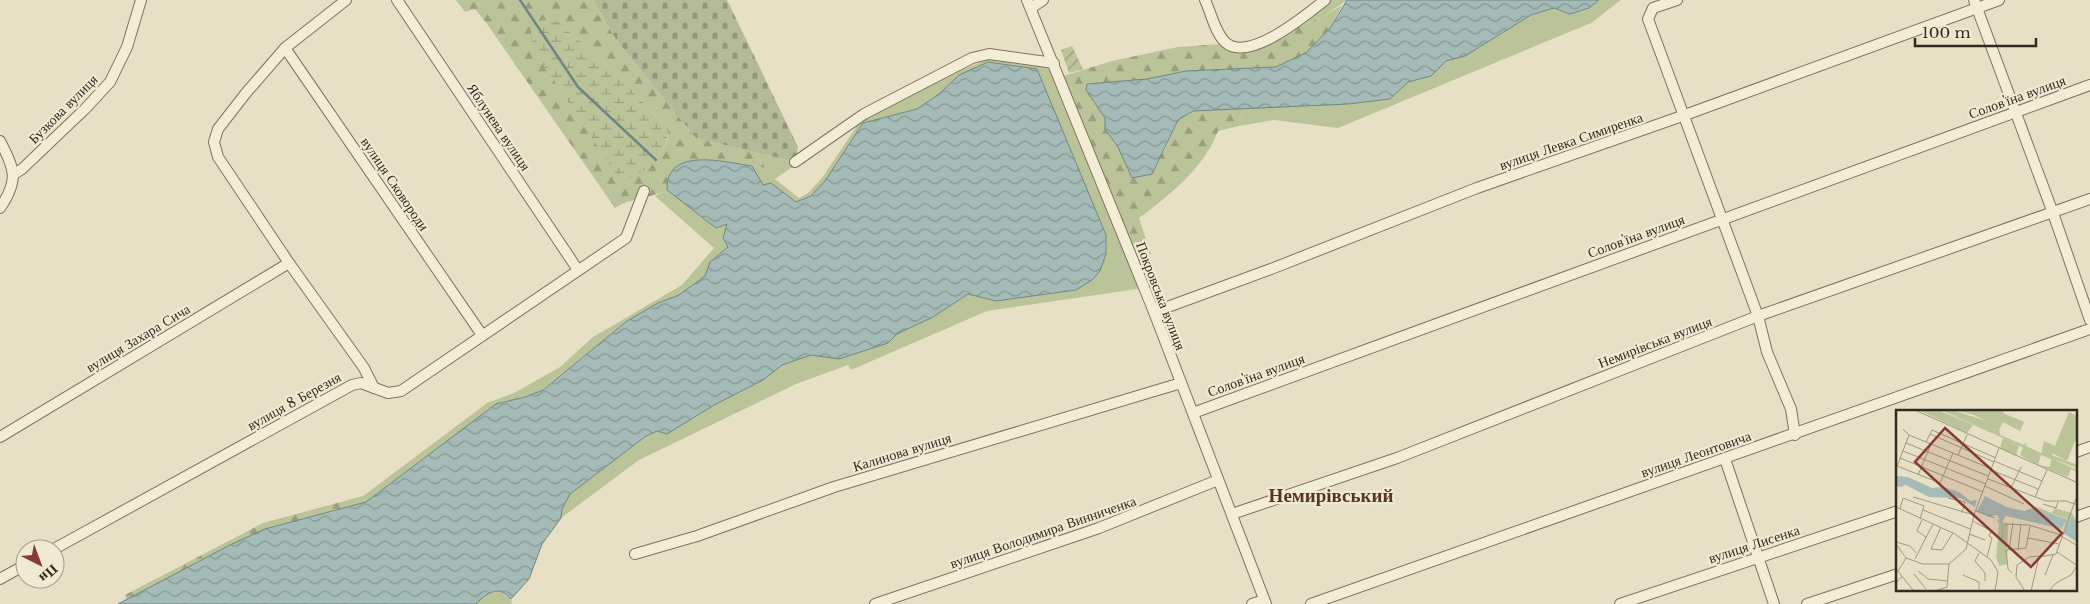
<svg xmlns="http://www.w3.org/2000/svg" width="2090" height="604" font-family="'Libre Baskerville',serif">
  <defs>
    <pattern id="forest-firs" width="22" height="20" patternUnits="userSpaceOnUse" patternTransform="scale(1.25)"><rect width="22" height="20" fill="#bbc499"/><path d="M5 1l3.5 6h-7zM16 11l3.5 6h-7z" fill="#999f7c"/></pattern>
    <pattern id="wetland-marsh" width="20" height="14" patternUnits="userSpaceOnUse" patternTransform="scale(1.25)"><rect width="20" height="14" fill="#bbc499"/><path d="M1 5h8M5 5V1M11 12h8M15 12V8" fill="none" stroke="#999f7c"/></pattern>
    <pattern id="cemetery-stones" width="16" height="16" patternUnits="userSpaceOnUse" patternTransform="scale(1.25)"><rect width="16" height="16" fill="#b3ba97"/><path d="M2 7V4a2 2 0 0 1 4 0v3zM10 15v-3a2 2 0 0 1 4 0v3z" fill="#92977b"/></pattern>
    <pattern id="garden-furrows" width="10" height="10" patternUnits="userSpaceOnUse" patternTransform="scale(1.25)"><rect width="10" height="10" fill="#bbc499"/><path d="M-1 1l2-2M0 10L10 0M9 11l2-2" fill="none" stroke="#999f7c"/></pattern>
    <pattern id="water-waves" width="16" height="10" patternUnits="userSpaceOnUse" patternTransform="scale(1.25)"><rect width="16" height="10" fill="#a5bbb7"/><path d="M0 5q4-4 8 0t8 0" fill="none" stroke="#879894"/></pattern>
  </defs>
  <rect width="100%" height="100%" fill="#e8e0c4"/>
  <g fill="#bbc499">
    <path d="M1330,0H1347L1321,18L1298,26Z"/>
    <path d="M1599,0H1621L1591,23L1338,128L1274,120L1239,126L1245,108L1348,104L1390,99L1408,82L1430,76L1446,61L1465,56L1531,15L1554,8L1571,14L1589,8Z"/>
    <path d="M988,59L1054,63L1144,288L987,311L851,370L848,365L796,384L639,460L561,518L562,509L570,494L646,436L763,380L782,365L811,355L839,359L888,343L897,334L933,317L968,294L996,301L1076,290L939,94L917,109L863,123L825,181L811,196L796,202L771,183L763,186L752,166L766,168L774,157L795,162L794,166L775,179L799,198L808,193L822,178L860,121L957,72Z"/>
    <path d="M667,190L716,228L727,224L725,234L728,247L710,262L706,276L679,295L658,303L627,321L542,390L525,397L496,404L366,502L363,496L487,403L514,393L560,367L593,337L682,285L714,248L655,196Z"/>
    <path d="M500,590C507,592 511,596 512,604H476L487,594Z"/>
  </g>
  <g fill="url(#forest-firs)" fill-rule="evenodd">
    <path d="M456,0H593L617,41L696,138L774,157L766,168L718,161L667,181V190C648,199 633,197 615,208L487,24L475,9L465,12ZM566,29L621,78L667,128L668,138L664,149Z"/>
    <path d="M1342,5L1331,27L1307,52L1276,67L1186,71L1147,79L1087,84L1086,90L1105,118V129L1118,147L1132,178L1164,151L1178,120L1193,111L1245,108L1239,126L1218,131C1204,168 1170,195 1139,218L1151,254L1135,266L1060,77L1112,61L1178,47L1221,44L1234,50L1321,18Z"/>
    <path d="M363,496L366,502L265,529L230,545L127,600L125,595L263,523Z"/>
  </g>
  <path fill="url(#wetland-marsh)" d="M548,20L557,21L621,78L667,128C672,148 650,167 634,177H621L615,173L537,55C532,42 528,34 535,21Z"/>
  <path fill="url(#cemetery-stones)" d="M593,0H727L798,147L795,162L696,138L617,41Z"/>
  <path fill="url(#garden-furrows)" d="M1072,46L1083,69L1069,73L1061,50Z"/>
  <g fill="url(#water-waves)" stroke="#6d8884">
    <path d="M1347,0H1599L1589,8L1570,14L1554,8L1531,15L1465,56L1446,61L1431,76L1408,82L1390,99L1348,104L1193,111L1178,120L1152,174L1132,178L1118,147L1105,129V118L1086,90L1087,84L1147,79L1186,71L1276,67L1307,52L1331,27Z"/>
    <path d="M988,62L1037,69L1106,235V254L1100,271L1092,280L1076,290L996,301L968,294L933,317L897,334L888,343L839,359L811,355L782,365L763,380L714,405L667,434L657,431L646,436L570,494L562,509L561,518L542,544L529,579L511,599C500,584 486,593 476,604H118L230,545L265,529L366,502L496,404L525,397L543,390L627,321L658,303L679,295L705,276L710,262L728,247L723,238L727,224L716,228L667,190C666,146 724,162 752,166L763,185L771,183L796,202L811,196L825,181L863,123L917,109L939,94L959,75Z"/>
  </g>
  <g fill="none" stroke-linecap="round" stroke-linejoin="round">
    <path stroke="#6d8884" stroke-width="2.5" d="M520,0L578,87L656,160"/>
    <g stroke="#80725c" stroke-width="12">
      <g id="minor">
        <path d="M346,0L285,48L246,93L218,129L214,142L218,157L289,263L364,368L374,388"/>
        <path d="M397,0L578,270"/>
        <path d="M1027,0L1154,312L1266,604"/>
        <path d="M1205,0C1211,13 1215,32 1225,42C1248,64 1306,15 1325,0"/>
        <path d="M1677,0L1653,8L1648,19L1758,316L1767,352L1791,409L1795,435"/>
        <path d="M1974,0L2053,213L2090,320"/>
        <path d="M1031,8L1043,0"/>
        <path d="M285,48L482,335"/>
        <path d="M0,141C15,170 19,180 0,208"/>
        <path d="M795,162L864,114L972,58L989,54L1054,63"/>
        <path d="M14,174L22,169L85,109L110,82L127,47L141,0"/>
        <path d="M1154,312L1271,269L1477,188L1685,115L1999,0"/>
        <path d="M1193,413L2090,85"/>
        <path d="M0,437L289,263"/>
        <path d="M2076,452L2090,447"/>
        <path d="M1725,459L1774,604"/>
        <path d="M1232,514L1397,458L1758,316L2090,199"/>
        <path d="M2076,517L2090,512"/>
        <path d="M54,549L352,385L361,383L388,393L401,391L626,238L644,191"/>
        <path d="M635,554L697,536L834,487L1181,383"/>
        <path d="M0,579L25,565"/>
        <path d="M875,604L1099,528L1218,480"/>
        <path d="M1252,604L1264,600"/>
        <path d="M1311,604L2090,329"/>
        <path d="M1620,604L1898,511"/>
        <path d="M1807,604L1898,574"/>
      </g>
    </g>
    <use href="#minor" stroke="#f4edd6" stroke-width="10"/>
  </g>
  <g text-anchor="middle" stroke-width="4.5" stroke-linejoin="round" paint-order="stroke">
    <g font-size="14" fill="#322a1f" stroke="#f0ead2">
      <text transform="translate(2017 97) rotate(-20)" y="5">Соловʼїна вулиця</text>
      <text transform="translate(63 109) rotate(-45)" y="5">Бузкова вулиця</text>
      <text transform="translate(499 127) rotate(56)" y="5">Яблунева вулиця</text>
      <text transform="translate(1571 141) rotate(-19)" y="5">вулиця Левка Симиренка</text>
      <text transform="translate(395 184) rotate(56)" y="5">вулиця Сковороди</text>
      <text transform="translate(1636 236) rotate(-20)" y="5">Соловʼїна вулиця</text>
      <text transform="translate(1161 296) rotate(69)" y="5">Покровська вулиця</text>
      <text transform="translate(138 338) rotate(-31)" y="5">вулиця Захара Сича</text>
      <text transform="translate(1655 342) rotate(-21)" y="5">Немирівська вулиця</text>
      <text transform="translate(1256 375) rotate(-20)" y="5">Соловʼїна вулиця</text>
      <text transform="translate(294 401) rotate(-29)" y="5">вулиця 8 Березня</text>
      <text transform="translate(902 452) rotate(-17)" y="5">Калинова вулиця</text>
      <text transform="translate(1696 454) rotate(-19)" y="5">вулиця Леонтовича</text>
      <text transform="translate(1043 532) rotate(-19)" y="5">вулиця Володимира Винниченка</text>
      <text transform="translate(1754 544) rotate(-18)" y="5">вулиця Лисенка</text>
    </g>
    <g font-size="19" font-weight="bold" fill="#593323" stroke="#f0ead2">
      <text x="1331" y="502">Немирівський</text>
    </g>
  </g>
  <g transform="translate(1896 410)">
    <rect width="181" height="181" fill="#e8e0c4"/>
    <path d="M43,0L128,35L130,32V36L181,60L145,45L142,55L124,45L127,38L123,35ZM59,0H108L107,3L128,12L124,21L107,12L103,20L88,15L90,11L78,5ZM173,2L181,6V26L171,51L156,43ZM139,96L156,103L158,98L176,103L181,111L175,107L165,125L167,120L158,117L167,119L171,108L137,99Z" fill="#bbc499"/>
    <path d="M23,0H42L77,15L71,23ZM45,0H57L90,11L89,15L103,20L105,26ZM107,28L123,35L120,46L104,38ZM148,31L159,36L156,45L181,55V58L145,44ZM155,49L181,60V62L175,59L172,67L142,55L154,57ZM100,109L112,114L111,154L103,156L100,147L103,114Z" fill="#bbc499"/>
    <path d="M0,66L12,67L36,78L47,77L63,82L74,91L81,90L79,97L65,88L33,87L10,75L4,77L0,76ZM89,86L110,97L128,101L137,98L171,109L166,119L110,106L105,114L101,105L93,107L81,101ZM175,107L181,111V132L167,123Z" fill="#a5bbb7"/>
    <path fill="none" stroke="#a5bbb7" stroke-width="2.5" d="M106,134L107,115"/>
    <path fill="none" stroke="#9f9782" stroke-width="1" d="M19,0L182,73M7,19L13,25L1,56L44,73L57,43M34,24L36,20L100,48M13,25L96,59M30,32L34,24L98,52M10,33L92,66M7,41L90,74M62,45L71,25M4,48L87,82M98,51L146,71M95,60L142,79M22,65L35,34M92,69L150,91H170L182,95M89,76L128,94M115,78L125,57M17,87L78,105M139,87L151,60M52,88L69,92L66,103M147,94L160,98L162,92M0,97L59,124L95,150L102,162L99,181M4,99L7,88L28,96L24,109M27,100L74,119M80,101L99,108M26,110L21,121L30,127M77,111L95,121L93,126L96,128L91,147M109,114L133,115L165,125M45,117L35,139L46,140L57,123M73,124L89,130M165,126L182,136M132,128L163,134M0,132L14,136L20,143M0,134L10,148M113,139L117,113M122,140L125,114M161,142L182,156M83,143L79,151L89,163V171M19,149L37,114M0,159L18,181M2,161L10,148L27,154H53M22,161L32,169L52,171M116,163L112,159L110,140L130,138L134,116M18,164L30,179M67,165L83,172V179M149,165L157,145M0,181L1,171L6,167M39,181L51,177L53,154L70,139L78,105L103,38M129,181L120,167L121,155L133,147L143,146M135,181L143,147L160,144L182,83M153,181L160,173L175,165L181,156"/>
    <path fill="#873b34" fill-opacity="0.15" stroke="#873b34" stroke-width="2.5" d="M49,18L166,123L135,157L19,52Z"/>
    <rect width="181" height="181" fill="none" stroke="#322a1f" stroke-width="2.5"/>
  </g>
  <g transform="translate(40 564) rotate(138)"><circle r="24" fill="#f0ead2" stroke="#a49d8a"/>
  <path d="M0-4L9 19L0 12L-9 19Z" fill="#873b34"/>
  <text y="-8" font-size="14" font-weight="bold" text-anchor="middle" fill="#322a1f">Пн</text>
  </g>
  <path d="M1915 38v8h121v-8" fill="none" stroke="#322a1f" stroke-width="2.5"/>
  <text x="1922" y="38" font-size="15" fill="#322a1f" stroke="#f0ead2" stroke-width="4" paint-order="stroke">100 m</text>
</svg>
